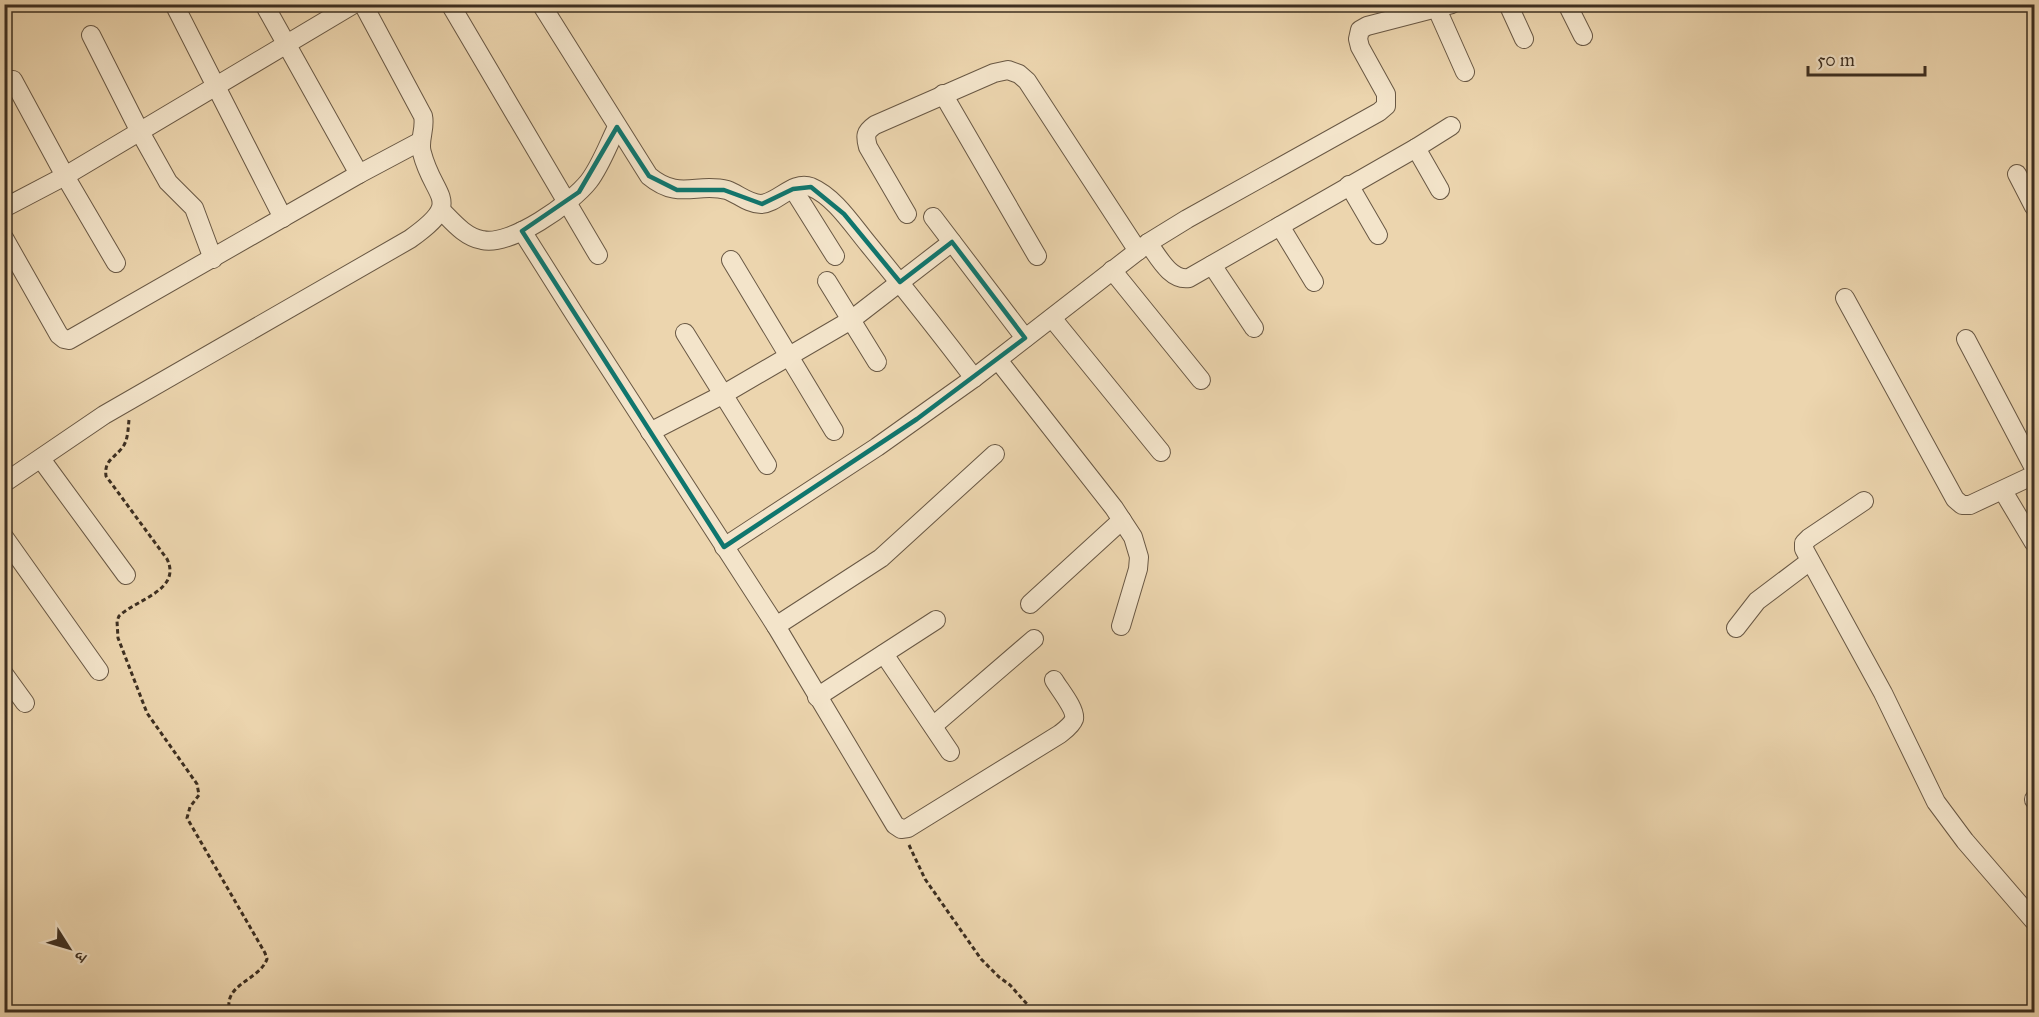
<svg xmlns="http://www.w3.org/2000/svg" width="2039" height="1017" font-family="'IM FELL Great Primer','Noto Serif Devanagari',serif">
  <rect width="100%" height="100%" fill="#ecd5ae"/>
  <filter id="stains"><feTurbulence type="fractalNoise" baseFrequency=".00333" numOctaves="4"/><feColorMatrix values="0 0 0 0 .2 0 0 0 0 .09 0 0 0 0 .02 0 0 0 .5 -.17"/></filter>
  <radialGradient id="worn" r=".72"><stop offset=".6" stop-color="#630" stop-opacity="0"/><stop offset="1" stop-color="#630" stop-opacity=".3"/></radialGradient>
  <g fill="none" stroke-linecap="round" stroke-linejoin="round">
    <g stroke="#695844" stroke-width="20">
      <g id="minor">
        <path d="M174,4L283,218"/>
        <path d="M264,4L359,174"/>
        <path d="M450,4L598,255"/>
        <path d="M541,4L649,176C679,201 697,182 727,190C738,194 749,204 761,204C778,203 793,180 811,187C835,197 853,226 869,245C905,289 940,333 974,378"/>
        <path d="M1508,4L1524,39"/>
        <path d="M1567,4L1583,36"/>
        <path d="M1437,9L1465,72"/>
        <path d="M91,35L140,132L168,182L194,208L213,259"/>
        <path d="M13,80L65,176L116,263"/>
        <path d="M943,94L1037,256"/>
        <path d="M1416,148L1440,190"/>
        <path d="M2017,174L2034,207"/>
        <path d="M1349,185L1378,235"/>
        <path d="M793,189L835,256"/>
        <path d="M4,208L65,176L354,4"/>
        <path d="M441,210C453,222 465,237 482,240C510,247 572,203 589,181C601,165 608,145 617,127"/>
        <path d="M907,214L868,147C865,136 865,132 875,125L994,73L1008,70L1019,74L1027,81L1138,251"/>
        <path d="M933,217L1025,338"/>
        <path d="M1280,226L1314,282"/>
        <path d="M522,231L575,315L776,626L895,825L901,829L908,828L1060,734C1065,730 1072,725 1074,719C1076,709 1059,689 1054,680"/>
        <path d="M4,238L59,335L64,339L69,340L359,174L421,141"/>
        <path d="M1148,243C1158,256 1170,281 1189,278L1416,148L1451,126"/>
        <path d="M731,260L834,431"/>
        <path d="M1212,265L1254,328"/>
        <path d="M1112,270L1201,380"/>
        <path d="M827,281L877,362"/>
        <path d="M1845,298L1955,499L1962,505H1970L2034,475"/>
        <path d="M1052,318L1161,452"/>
        <path d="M685,333L767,465"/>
        <path d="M1966,339L2034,468"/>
        <path d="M998,360L1114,508L1133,537L1139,557L1138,569L1121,626"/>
        <path d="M650,432L724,394L851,320L952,242"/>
        <path d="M41,459L126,575"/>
        <path d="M4,483L104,415L410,239C465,200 434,200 422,153C418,141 426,129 423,116L363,4"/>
        <path d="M2003,491L2034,543"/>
        <path d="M1864,501L1809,538L1804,543V549L1883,693L1936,802L1965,841L2034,921"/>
        <path d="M4,537L99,671"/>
        <path d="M724,547L877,447L974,378L1148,243L1187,219L1379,112L1386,106V94L1360,47L1358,39L1360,30L1367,26L1452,4"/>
        <path d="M1030,604L1122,520"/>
        <path d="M776,626L881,558L995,454"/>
        <path d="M1736,628L1757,601L1810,561"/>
        <path d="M884,654L950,752"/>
        <path d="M4,674L25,703"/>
        <path d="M817,697L936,620"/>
        <path d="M933,726L1034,639"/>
        <path d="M2034,799V800"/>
        <path d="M2033,1012L2034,1011"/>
      </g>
    </g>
    <g stroke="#3d2f21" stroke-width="3" stroke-dasharray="4.5 3" stroke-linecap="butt">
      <path d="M129,420C128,429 128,441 122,448C113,459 104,461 106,476L167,559C182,590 137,599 119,616L117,621L118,638L147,713L197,784L199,795L190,807L187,818L265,953L267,959C259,981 222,984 230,1012"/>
      <path d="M909,845L925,879L981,959L999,977L1010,985L1034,1012"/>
    </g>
    <use href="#minor" stroke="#f3e4ca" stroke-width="18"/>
  </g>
  <path fill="none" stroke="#0f766e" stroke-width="4.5" stroke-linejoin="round" d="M617,127L649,176L677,190H724L762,204L793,189L811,187L844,214L900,282L952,242L1025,338L917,419L724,547L522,231L579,192Z"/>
  <rect width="2039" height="1017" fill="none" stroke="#ecd5ae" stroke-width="24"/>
  <rect x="6" y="6" width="2027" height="1005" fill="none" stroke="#3d2f21" stroke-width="3"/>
  <rect x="12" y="12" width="2015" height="993" fill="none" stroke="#3d2f21" stroke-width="1.5"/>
  <g transform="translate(69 948) rotate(127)" stroke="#f3e4ca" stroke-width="4.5" paint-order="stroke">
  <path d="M0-4.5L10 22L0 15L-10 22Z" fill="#3d2f21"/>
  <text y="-9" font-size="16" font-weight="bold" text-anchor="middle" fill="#3d2f21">उ</text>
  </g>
  <path d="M1808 66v9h117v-9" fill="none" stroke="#3d2f21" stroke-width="3"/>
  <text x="1817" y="66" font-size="18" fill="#3d2f21" stroke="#f3e4ca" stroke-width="4.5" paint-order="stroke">50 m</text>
  <rect width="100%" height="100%" filter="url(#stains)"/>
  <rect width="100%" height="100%" fill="url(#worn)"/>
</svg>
